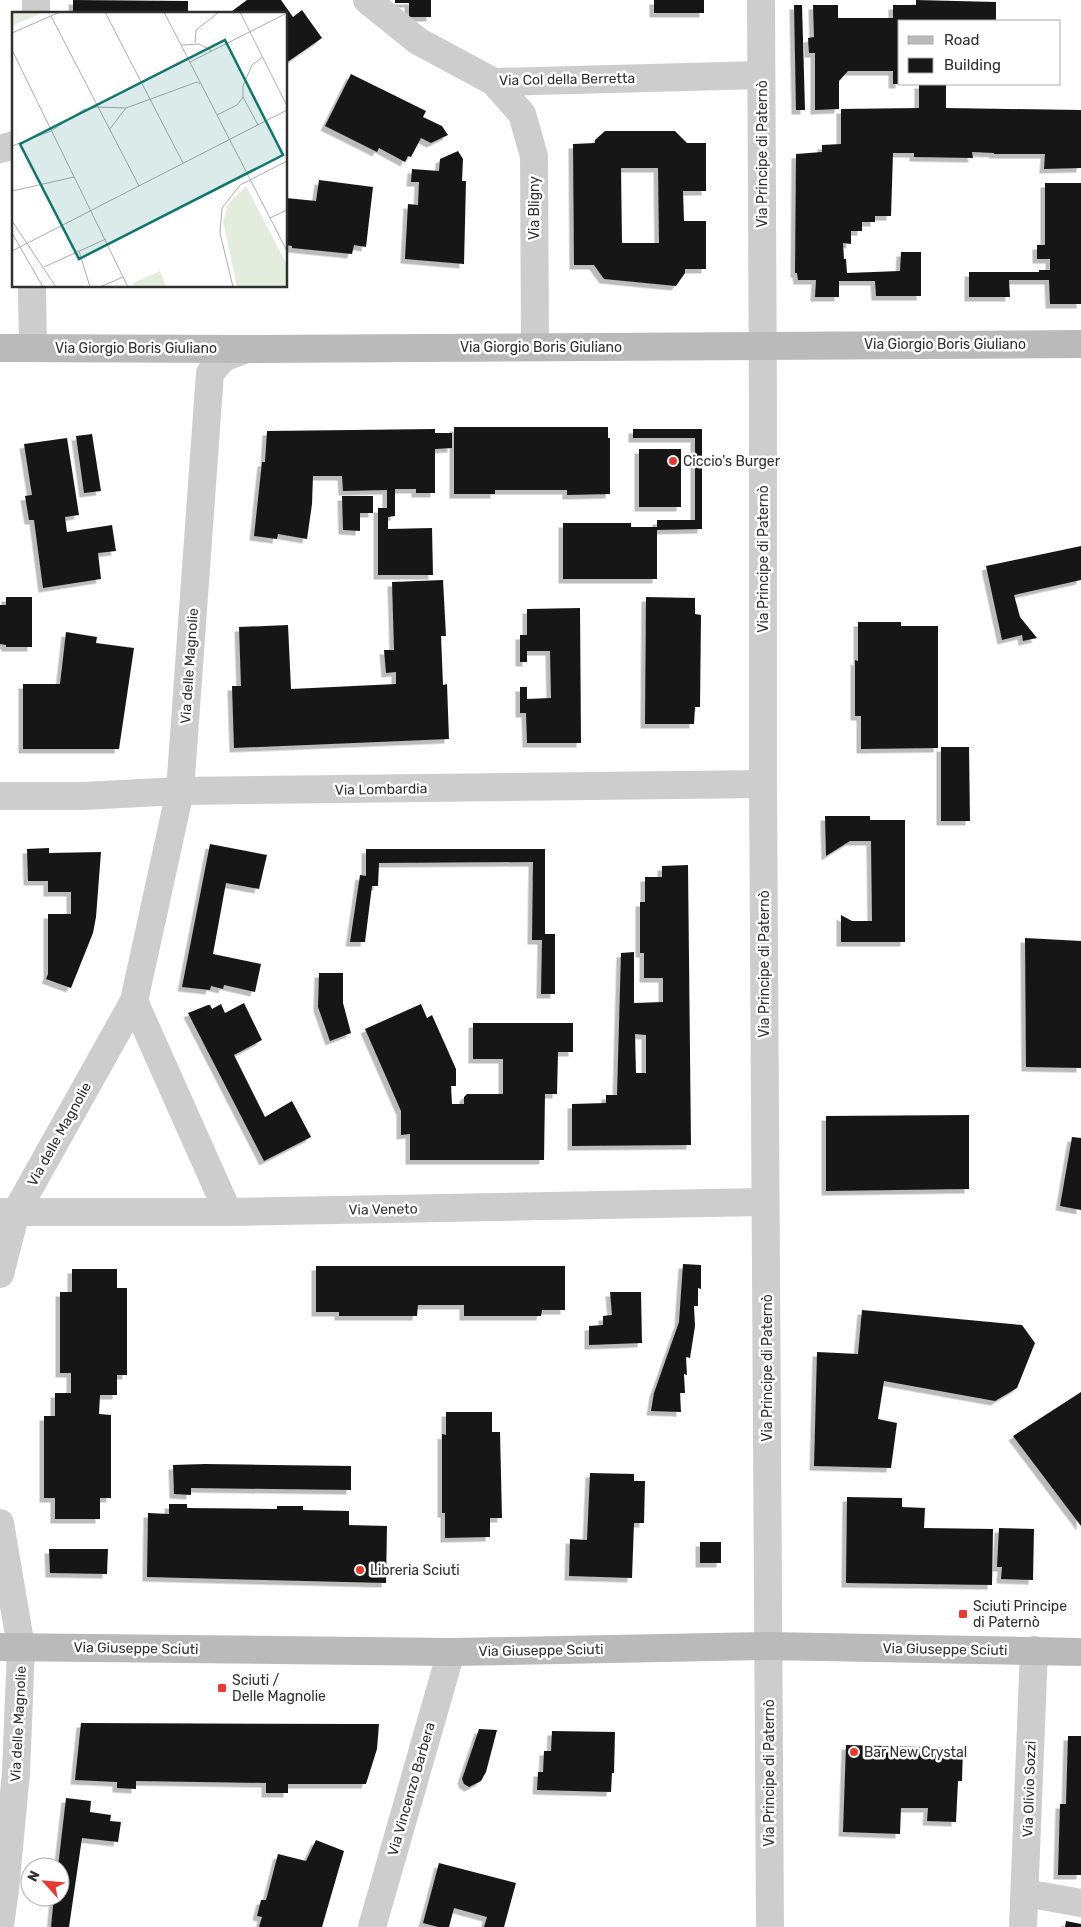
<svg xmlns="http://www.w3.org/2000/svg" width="1081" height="1927" font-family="Rubik,sans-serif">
  <defs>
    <filter id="shadow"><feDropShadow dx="-4.5" dy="4.5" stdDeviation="0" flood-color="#0004"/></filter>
  </defs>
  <rect width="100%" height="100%" fill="#fff"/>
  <g fill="#171717" fill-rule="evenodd" filter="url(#shadow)">
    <path d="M73,0L188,1V14H73Z"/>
    <path d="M247,0H281L293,17L302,10L322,38L286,63V14H228Z"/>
    <path d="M395,0H431V17H409V3H395Z"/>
    <rect x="654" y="0" width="50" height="13"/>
    <path d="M916,0L996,2V21H900V84H893V71H848L839,81V109L815,110V53H809L808,38L814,37L813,5H838V18H893V5H916Z"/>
    <path d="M794,5H802L805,110H796Z"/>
    <path d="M351,74L426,111L423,117L442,126L448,135L431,143L421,138L411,157L408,156L405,162L379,148L377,152L325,126Z"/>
    <path d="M919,84H946V108L1081,110V168L1044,169L1045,154H994V153L972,152L973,158L914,157V153H893L891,216H875V222H862V231H851V244L843,243L844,259H846L847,273L900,271L901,252H921V296H876L875,281H839V297H815L816,280H798L797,273H795L796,154L822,152V145L841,144V109L919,108Z"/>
    <path d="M605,131H675L687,143H706V191H683L684,221H706V269H685V273L676,286L604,279L594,265H574L573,144L595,143V140ZM621,168H658L659,243H622Z"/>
    <path d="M458,151L463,159L462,181H466L464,264L405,259L408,204L418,205L419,182H411L412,169L439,171L440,159Z"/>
    <path d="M319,180L373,187L366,247L354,245L352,254L292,248V246L286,245V198L316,201Z"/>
    <path d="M1045,183H1081V304H1050L1049,280H1009L1010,297H969V272H1039V270H1050V259H1037V245H1045Z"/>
    <path d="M454,427H608V438H610V494L567,495V490H495V494H454Z"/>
    <path d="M435,429V433H452V448L435,449V493H416V489H395V516L388,517V529L432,528L433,575H378V508H387V490L343,491L342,476H313L312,504L307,539L278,534L277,539L254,536L262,462H265L267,431Z"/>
    <path d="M633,429H702V529L657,530V579H563V523H631V527H657V520H695V438H633Z"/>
    <path d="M92,434L101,491L84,493L76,436Z"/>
    <path d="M67,438L79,515L65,517L67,532L112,525L116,551L98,553L101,579L43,588L34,520H29L25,496L32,495L24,444Z"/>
    <rect x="639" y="449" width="42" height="58"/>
    <path d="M342,496H373V513H360V531L343,530Z"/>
    <path d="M1081,546V580L1014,595L1020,617L1037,638L1023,641L1022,635L1002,640L986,566Z"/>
    <path d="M443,580L446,636H441L443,685L447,684L449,739L234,748L232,686H241L239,627L288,625L291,689L396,684V672L386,673L384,650H394L392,582Z"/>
    <path d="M6,597H32V647H6V645L0,644V605H6Z"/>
    <path d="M646,597L695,598V614L701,615L700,707H695L694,724H645Z"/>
    <path d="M580,608L581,743H527L526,713H520V687H527V699L551,698L550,651H527V662H520V635H527V609Z"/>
    <path d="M858,622H901V626H938V748L861,749V716H855V660L858,661Z"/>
    <path d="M66,632L97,637L96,643L134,648L119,749H23V684H60Z"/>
    <path d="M941,747H969L970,821H941Z"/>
    <path d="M825,816H870V820H905V942H841V915L852,921H872L871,841H850L826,856Z"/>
    <path d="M210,844L267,855L259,889L226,883L213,954L261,964L255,992L224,985L223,989L211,986L210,990L182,987Z"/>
    <path d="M49,848V853L101,852L96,917L93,933L71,988L46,979L48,974V914H71V892H48V881H28L27,849Z"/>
    <path d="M366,849H545V934H555V994H541L542,940H532L533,862L379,863L378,886H372L365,942H350L360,875L366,876Z"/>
    <path d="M688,865L691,1145L572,1146V1104L606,1103V1095H617L621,953L634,952V1003L663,1002V978H644V953H640V902H645V877H662V866ZM635,1034L646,1035V1073H636Z"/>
    <path d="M1025,938L1081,941V1068L1026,1067Z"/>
    <path d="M319,973H343V1003L351,1033L330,1041L318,1007Z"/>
    <path d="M244,1003L262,1040L234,1055L265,1117L292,1101L311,1137L264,1161L188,1013L208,1005H210L212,1009L221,1004L225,1013Z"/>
    <path d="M421,1004L427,1018L432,1015L456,1069V1086H451L452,1104H464V1097L467,1094H503V1059H473V1023H573V1052H558L557,1094H545L544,1160H410V1134L401,1135V1111L365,1029Z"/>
    <path d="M969,1115V1189L826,1191V1116Z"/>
    <path d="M1072,1137L1081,1138V1210L1060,1206Z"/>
    <path d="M683,1264L701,1265V1289L698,1288V1306H694L695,1326L690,1358L686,1357L687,1375L684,1374L685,1393H680L681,1412L651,1411L654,1393L679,1322Z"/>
    <path d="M316,1266H565V1310H542L541,1316H464V1305H418L417,1316H339V1312H316Z"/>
    <path d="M72,1269H117V1288H127V1375H117V1395H100L99,1414L111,1415V1498H100V1519H55V1498H44V1416H55V1393H71V1373H60V1292H72Z"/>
    <path d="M610,1292H641L642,1343L589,1345V1326L603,1325V1316L612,1315Z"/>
    <path d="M862,1310L1022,1325L1035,1343L1017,1388L995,1401L884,1381L878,1419L897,1423L891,1468L814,1466L817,1352L858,1354Z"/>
    <path d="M1081,1392V1526L1013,1436Z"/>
    <path d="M446,1412H492V1432H500L502,1518H490V1537L445,1538V1513H442V1434L446,1435Z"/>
    <path d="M205,1464L351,1466V1490L191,1488V1495L174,1494L173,1465Z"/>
    <path d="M590,1473L634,1474V1481H645L644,1523H634L632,1578L569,1576L570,1539L587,1540Z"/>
    <path d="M847,1497L902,1498V1507L925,1508L924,1528L993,1529L992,1585L846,1583Z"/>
    <path d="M169,1504H187V1508L277,1509V1506H303V1510L349,1511V1525L387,1526L386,1583L147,1577L148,1513L169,1514Z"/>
    <path d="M999,1528L1034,1529L1033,1580L1001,1579L1002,1567H997Z"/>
    <rect x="700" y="1542" width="21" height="21"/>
    <path d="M49,1549H108L107,1574L50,1573Z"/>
    <path d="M81,1723L355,1724H379L377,1749L366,1784H288V1793H266V1783L136,1781V1789L117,1788V1782L75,1780Z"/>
    <path d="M479,1729L497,1730L486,1772L481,1781L469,1787L464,1784L462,1779Z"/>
    <path d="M552,1731L615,1732L614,1773H612L611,1792L537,1790L538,1772H543L544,1751H551Z"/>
    <path d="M1068,1736H1081V1875H1058L1060,1804H1066Z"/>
    <path d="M846,1745L963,1748L962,1781H958L956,1822L927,1821L928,1808H901L900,1834L843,1832Z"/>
    <path d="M66,1798L91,1801L90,1812L111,1815L110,1821L121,1822L120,1829L118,1842L82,1838L69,1927H51L54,1897H60V1867H58Z"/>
    <path d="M316,1840L344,1851L322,1927H259L262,1917L257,1916L261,1900H266L278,1854L306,1861Z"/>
    <path d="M439,1863L516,1883L504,1927H484L487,1917L454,1908L449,1927H438L423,1923Z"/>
    <path d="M1066,1921L1081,1924V1927H1065Z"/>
  </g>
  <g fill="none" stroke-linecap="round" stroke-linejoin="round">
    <g stroke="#cdcdcd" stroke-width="28">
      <path d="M367,0L418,41L494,82L761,75"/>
      <path d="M761,0L763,412V784L770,1927"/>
      <path d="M36,14V0"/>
      <path d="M494,82L522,114L534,156L535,347"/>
      <path d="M0,149L14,145"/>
      <path d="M32,286L33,348"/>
      <path d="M0,796H83L180,791L763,784"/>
      <path d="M134,1001L228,1212"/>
      <path d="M1,1212H228L765,1202"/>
      <path d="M0,1274L16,1212L134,1001L180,791L210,373L223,358L247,349"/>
      <path d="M0,1523L21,1647L16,1773L5,1890L0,1925"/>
      <path d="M1025,1893L1081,1903"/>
      <path d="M372,1927L451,1652"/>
      <path d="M1023,1927L1034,1650"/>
    </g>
    <g stroke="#bababa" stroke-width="28">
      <path d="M0,348L247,349L1081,344"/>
      <path d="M0,1647L451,1652L768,1646L1081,1652"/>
    </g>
  </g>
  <g fill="#e93a2f" stroke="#fff" stroke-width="2">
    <circle cx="673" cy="461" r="5"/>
    <circle cx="360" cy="1570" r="5"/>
    <rect x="958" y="1609" width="10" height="10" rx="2.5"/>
    <rect x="217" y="1683" width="10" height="10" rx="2.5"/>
    <circle cx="854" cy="1752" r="5"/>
  </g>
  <g text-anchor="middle" stroke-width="5" stroke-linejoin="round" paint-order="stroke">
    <g font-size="14" fill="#303030" stroke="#fff">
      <text transform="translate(567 79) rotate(-1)" y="5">Via Col della Berretta</text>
      <text transform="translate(762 154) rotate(-90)" y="5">Via Principe di Paternò</text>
      <text transform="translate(534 208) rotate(-90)" y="5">Via Bligny</text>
      <text x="945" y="349">Via Giorgio Boris Giuliano</text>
      <text x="541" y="352">Via Giorgio Boris Giuliano</text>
      <text x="136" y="353">Via Giorgio Boris Giuliano</text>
      <text transform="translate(763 559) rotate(-90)" y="5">Via Principe di Paternò</text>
      <text transform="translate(189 666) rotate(-86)" y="5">Via delle Magnolie</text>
      <text transform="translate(381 789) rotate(-1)" y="5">Via Lombardia</text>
      <text transform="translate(764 964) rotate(-90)" y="5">Via Principe di Paternò</text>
      <text transform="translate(59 1134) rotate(-61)" y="5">Via delle Magnolie</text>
      <text transform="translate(383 1209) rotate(-1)" y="5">Via Veneto</text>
      <text transform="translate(767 1368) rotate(-90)" y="5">Via Principe di Paternò</text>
      <text transform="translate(136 1648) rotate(1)" y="5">Via Giuseppe Sciuti</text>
      <text transform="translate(945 1649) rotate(1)" y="5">Via Giuseppe Sciuti</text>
      <text transform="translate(541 1650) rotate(-1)" y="5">Via Giuseppe Sciuti</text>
      <text transform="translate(18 1724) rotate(-87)" y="5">Via delle Magnolie</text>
      <text transform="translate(769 1773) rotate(-90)" y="5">Via Principe di Paternò</text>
      <text transform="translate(411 1789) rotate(-74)" y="5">Via Vincenzo Barbera</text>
      <text transform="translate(1029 1789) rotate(-88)" y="5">Via Olivio Sozzi</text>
    </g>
    <g font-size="14" fill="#303030" stroke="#fff" text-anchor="start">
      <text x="683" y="466">Ciccio's Burger</text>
      <text x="370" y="1575">Libreria Sciuti</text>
      <text x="973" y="1611">Sciuti Principe<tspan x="973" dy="16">di Paternò</tspan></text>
      <text x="232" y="1685">Sciuti /<tspan x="232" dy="16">Delle Magnolie</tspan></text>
      <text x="864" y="1757">Bar New Crystal</text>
    </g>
  </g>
  <g transform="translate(12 12)">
    <rect width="275" height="275" fill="#fff"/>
    <path d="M0,0H32L0,14ZM234,174L275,253V275H225L211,209L217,191ZM148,259L154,275H122L121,271Z" fill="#e4eddd"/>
    <path fill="none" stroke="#acacac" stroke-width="1" d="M93,0L171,151M152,0L275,239M228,0L275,94M39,4L127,174M0,21L48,0M183,31L184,18L207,0M169,33L187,32L200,39M0,38L116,275M178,50L275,1M205,103L225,93L231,85M246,113L231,85V74L240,53L251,45M97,118L114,96M0,134L39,119L71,98L85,95L114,96L185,70L188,72M0,179L62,165M258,206L275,198M0,209L44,275M0,221L31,275M0,239L275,98M67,239L78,275M32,255L94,227M88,275L111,265M221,275L208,221L210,196L228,173L275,149"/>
    <path fill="#0f766e" fill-opacity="0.15" stroke="#0f766e" stroke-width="2.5" d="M213,28L271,143L67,247L8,132Z"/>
    <rect width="275" height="275" fill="none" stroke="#303030" stroke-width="2.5"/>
  </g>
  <rect x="898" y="20" width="162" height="65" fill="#ffffff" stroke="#acacac"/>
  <rect x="908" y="36" width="25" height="8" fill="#bababa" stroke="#acacac"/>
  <text x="944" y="45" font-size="15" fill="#303030">Road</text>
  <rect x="908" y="58" width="25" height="15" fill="#171717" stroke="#acacac"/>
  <text x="944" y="70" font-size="15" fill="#303030">Building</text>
  <g transform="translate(45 1882) rotate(297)"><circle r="24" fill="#ffffff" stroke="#acacac"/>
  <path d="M0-4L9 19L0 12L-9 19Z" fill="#e93a2f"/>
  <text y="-8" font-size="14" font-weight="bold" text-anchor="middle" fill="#303030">N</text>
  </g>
</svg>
